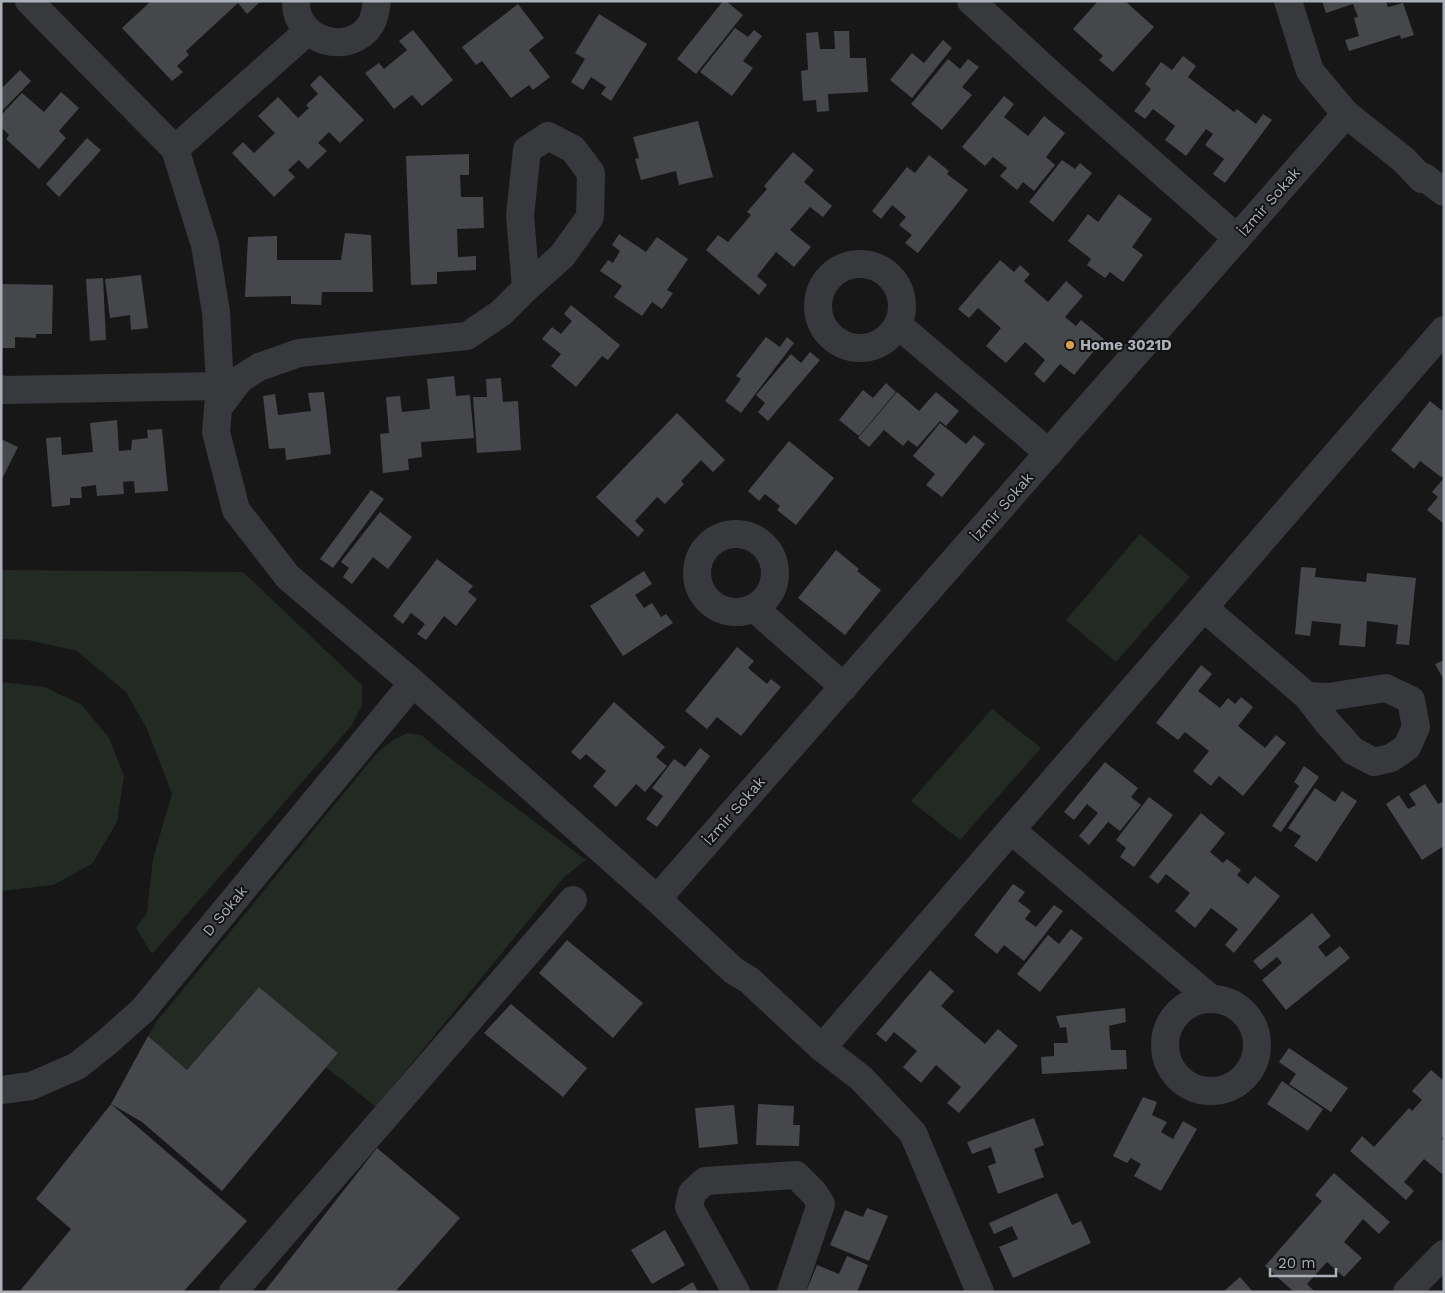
<svg xmlns="http://www.w3.org/2000/svg" width="1445" height="1293" font-family="'Work Sans',sans-serif">
  <rect width="100%" height="100%" fill="#171718"/>
  <g fill="#232a24">
    <path d="M1140,534L1190,577L1116,662L1066,620Z"/>
    <path d="M1,570L243,572L362,685V705L352,725L152,954L136,928L147,913L153,859L172,794L147,729L126,692L77,651L28,640L1,639Z"/>
    <path d="M1,682L45,687L82,705L109,738L124,776L117,822L92,864L53,885L1,891Z"/>
    <path d="M992,709L1041,748L960,840L911,801Z"/>
    <path d="M407,733L421,735L447,756L586,860L563,878L376,1107L326,1067L338,1053L259,987L187,1070L148,1036L157,1021L377,753L393,740Z"/>
  </g>
  <g fill="#46474b">
    <path d="M151,1H261L247,14L238,3L186,51L189,55L177,66L183,72L172,81L122,28Z"/>
    <path d="M723,1H726L743,15L696,74L677,59Z"/>
    <path d="M1098,1H1125L1154,27L1113,72L1099,60L1103,56L1073,29Z"/>
    <path d="M1322,1H1386L1388,7L1403,3L1414,35L1401,39L1400,35L1349,51L1345,40L1359,36L1354,18L1358,17L1353,4L1326,13Z"/>
    <path d="M518,4L544,38L529,50L550,77L533,90L529,85L511,98L482,61L476,65L462,47Z"/>
    <path d="M599,14L647,44L611,101L601,94L606,87L591,77L583,90L571,82L585,59L575,53Z"/>
    <path d="M735,28L748,37L754,30L762,36L743,61L753,68L732,96L700,72Z"/>
    <path d="M413,30L453,80L422,106L412,95L394,109L365,73L379,63L384,69L407,50L399,41Z"/>
    <path d="M834,31H849L850,58H866L868,92L828,94L829,111L817,112L816,100L803,101L801,71L808,70L806,33L818,32L820,49H835Z"/>
    <path d="M943,40L952,48L912,98L890,80L912,53L924,63Z"/>
    <path d="M1183,56L1196,66L1188,77L1234,112L1237,109L1256,124L1263,114L1272,120L1225,183L1213,174L1224,159L1205,145L1213,134L1206,129L1186,156L1165,140L1175,126L1153,109L1145,119L1134,111L1151,89L1145,84L1161,62L1172,70Z"/>
    <path d="M948,59L960,69L968,59L979,67L962,87L972,95L942,130L911,104Z"/>
    <path d="M20,70L31,81L1,112V89Z"/>
    <path d="M320,75L364,120L340,143L329,132L318,143L327,151L308,169L299,160L288,170L295,177L274,197L232,153L243,142L254,153L275,133L258,116L278,97L298,118L309,108L306,105L318,94L310,85Z"/>
    <path d="M61,92L79,108L59,131L66,138L39,169L6,139L9,135L1,127V115L22,93L44,112Z"/>
    <path d="M1004,96L1014,104L1004,117L1028,136L1044,116L1065,133L1046,157L1055,165L1034,191L1023,182L1017,190L1000,176L1007,168L993,157L985,166L962,147Z"/>
    <path d="M698,121L713,177L679,185L676,171L641,180L635,159L639,158L633,137Z"/>
    <path d="M87,138L101,150L59,197L46,184Z"/>
    <path d="M793,152L814,170L804,182L832,206L823,217L810,207L790,230L811,247L794,267L776,252L757,276L767,285L759,295L706,250L718,235L728,242L751,215L747,212L767,189L764,186Z"/>
    <path d="M469,154V175H460L461,197H483L484,228L457,229L458,257L476,256V270L437,272V284L411,285L406,156Z"/>
    <path d="M929,155L949,171L947,174L968,190L918,253L905,243L912,235L899,225L906,217L892,205L881,219L872,211L907,167L915,173Z"/>
    <path d="M1062,160L1075,169L1080,163L1092,173L1053,222L1029,202Z"/>
    <path d="M1119,194L1152,219L1132,247L1143,255L1123,282L1110,272L1105,278L1087,265L1091,259L1068,241L1088,214L1098,222Z"/>
    <path d="M345,233L371,235L373,292H322L321,305L291,304V296L245,297L248,237L277,236V260H341Z"/>
    <path d="M619,234L646,252L657,237L688,259L667,290L673,293L662,309L652,302L642,316L614,297L622,286L600,271L608,260L613,263L620,251L612,245Z"/>
    <path d="M1000,260L1014,272L1020,265L1030,274L1024,281L1048,302L1066,281L1083,296L1065,317L1076,326L1081,320L1104,339L1074,375L1060,364L1044,383L1034,374L1045,360L1025,342L1006,363L986,346L1001,328L978,308L969,318L958,309Z"/>
    <path d="M141,275L148,328L131,330L130,315L110,318L105,279Z"/>
    <path d="M103,278L106,340L90,341L86,279Z"/>
    <path d="M1,284L53,285L52,334H36V338L15,337V348H1Z"/>
    <path d="M571,305L620,345L608,360L602,356L576,387L551,366L561,354L542,339L552,327L561,334L572,321L564,314Z"/>
    <path d="M766,337L780,347L787,337L794,343L741,413L725,401L741,379L736,376Z"/>
    <path d="M810,352L820,360L768,421L758,412L765,403L756,395L791,354L801,363Z"/>
    <path d="M454,376L456,396L470,395L474,438L421,442L422,457L408,459L409,470L383,473L380,434L389,433L386,397L400,396L402,412L430,409L427,379Z"/>
    <path d="M501,378L503,402L518,401L521,450L477,453L473,397H487L486,379Z"/>
    <path d="M886,383L896,392L859,436L839,420L863,390L873,398Z"/>
    <path d="M324,392L331,454L286,460L285,448L269,449L263,396L275,394L278,415L311,411L308,393Z"/>
    <path d="M897,392L919,411L936,392L959,411L946,426L940,421L917,447L908,440L903,446L884,430L869,447L858,438Z"/>
    <path d="M1430,401L1444,412V474L1441,477L1420,461L1414,469L1391,450Z"/>
    <path d="M677,413L725,460L713,472L701,460L681,481L684,484L665,504L657,497L635,521L644,530L638,537L596,497Z"/>
    <path d="M117,420L119,451L131,450L132,440L148,438L147,430L162,429L168,491L135,493L134,481L123,482L124,494L97,496L96,485L81,487L82,498H70V505L52,507L46,438L61,437L62,455L93,452L90,423Z"/>
    <path d="M940,423L966,444L974,435L985,444L942,497L926,485L935,474L913,456Z"/>
    <path d="M1,439L18,447L1,481Z"/>
    <path d="M789,441L834,478L796,525L777,510L780,506L765,494L759,501L748,491Z"/>
    <path d="M1444,478V524L1427,510L1438,497L1432,492Z"/>
    <path d="M371,490L384,499L333,568L320,559Z"/>
    <path d="M380,512L412,537L388,569L373,557L352,584L343,577L349,568L341,562Z"/>
    <path d="M836,550L859,569L857,571L881,590L845,635L798,598Z"/>
    <path d="M437,559L473,586L468,592L477,599L456,626L444,616L426,640L417,634L425,624L411,613L403,624L393,616Z"/>
    <path d="M1301,567L1316,568L1315,577L1366,582L1367,573L1416,578L1409,645L1396,644L1398,625L1367,621L1365,647L1339,645L1341,624L1312,621L1310,636L1295,634Z"/>
    <path d="M644,571L652,584L635,595L644,608L652,603L661,617L666,614L673,623L623,656L590,606Z"/>
    <path d="M737,647L754,661L748,668L767,684L771,679L781,687L741,736L717,717L707,729L685,711Z"/>
    <path d="M1444,660V680L1435,664Z"/>
    <path d="M1201,665L1212,674L1198,691L1220,708L1228,698L1235,704L1241,697L1253,707L1238,726L1265,748L1276,735L1286,743L1243,796L1219,776L1211,786L1193,771L1209,751L1185,732L1178,740L1156,723Z"/>
    <path d="M614,702L665,747L656,757L667,766L645,792L636,784L616,807L593,786L606,771L586,754L580,760L571,752Z"/>
    <path d="M700,748L710,756L657,827L646,819L663,796L652,788L674,759L685,767Z"/>
    <path d="M1105,762L1138,788L1131,797L1141,805L1120,831L1108,822L1089,845L1079,836L1098,813L1087,804L1074,820L1064,812Z"/>
    <path d="M1304,766L1319,777L1281,832L1272,826L1299,786L1294,782Z"/>
    <path d="M1425,784L1438,804L1444,801V850L1442,847L1422,860L1386,804L1399,795L1408,809L1416,805L1409,794Z"/>
    <path d="M1315,788L1335,802L1342,791L1357,801L1317,862L1294,846L1301,836L1288,828Z"/>
    <path d="M1149,797L1173,815L1134,867L1120,857L1126,848L1116,840Z"/>
    <path d="M1201,813L1225,833L1210,852L1223,863L1227,859L1241,870L1237,875L1248,884L1255,876L1280,896L1234,953L1225,945L1238,929L1211,908L1195,928L1175,911L1190,893L1166,874L1158,884L1149,877Z"/>
    <path d="M1013,884L1025,892L1018,901L1031,911L1025,919L1036,927L1054,905L1063,911L1024,961L1004,945L997,954L974,935Z"/>
    <path d="M1312,913L1331,936L1318,947L1326,957L1340,946L1350,958L1286,1010L1262,980L1282,963L1277,957L1261,970L1253,961Z"/>
    <path d="M1071,929L1083,938L1040,992L1017,974L1048,935L1059,944Z"/>
    <path d="M567,940L643,1003L613,1038L539,973Z"/>
    <path d="M930,970L954,991L941,1006L985,1044L998,1029L1018,1046L959,1113L947,1103L961,1087L936,1065L921,1083L903,1067L917,1051L894,1032L886,1042L876,1034Z"/>
    <path d="M259,987L338,1053L222,1191L142,1122L111,1104L148,1036L187,1070Z"/>
    <path d="M511,1004L587,1068L563,1097L484,1033Z"/>
    <path d="M1125,1008L1126,1022L1109,1026L1111,1050H1126L1127,1069L1042,1074L1041,1057L1054,1056V1043H1068L1066,1027L1060,1028L1056,1016Z"/>
    <path d="M1289,1048L1348,1088L1331,1112L1289,1084L1296,1074L1279,1062Z"/>
    <path d="M1431,1070L1444,1081V1135L1441,1139L1444,1141V1172L1442,1174L1424,1159L1404,1182L1414,1191L1406,1200L1350,1151L1362,1136L1374,1147L1409,1108L1412,1111L1422,1100L1412,1091Z"/>
    <path d="M1282,1081L1323,1109L1308,1131L1267,1104Z"/>
    <path d="M1143,1097L1157,1102L1152,1115L1167,1122L1161,1132L1173,1139L1183,1121L1197,1129L1161,1191L1134,1176L1141,1164L1131,1158L1127,1163L1113,1156Z"/>
    <path d="M111,1104L247,1221L183,1292H19L71,1229L36,1199Z"/>
    <path d="M758,1104L794,1106L793,1125H800L799,1146L756,1145Z"/>
    <path d="M734,1105L738,1144L699,1148L695,1108Z"/>
    <path d="M1034,1118L1044,1145L1034,1149L1044,1177L998,1194L988,1166L996,1163L991,1147L972,1154L967,1142Z"/>
    <path d="M377,1148L460,1218L395,1292H264Z"/>
    <path d="M1334,1173L1390,1222L1379,1234L1363,1219L1344,1242L1362,1258L1344,1277L1327,1262L1307,1284L1315,1292H1294L1265,1266L1322,1201L1315,1195Z"/>
    <path d="M1057,1193L1072,1225L1081,1221L1091,1243L1013,1278L999,1247L1018,1239L1012,1226L994,1234L989,1223Z"/>
    <path d="M867,1208L888,1216L869,1261L830,1245L845,1210L863,1217Z"/>
    <path d="M665,1230L685,1265L652,1284L631,1250Z"/>
    <path d="M847,1256L868,1265L857,1292H806L817,1265L839,1274Z"/>
    <path d="M1240,1277L1253,1292H1223Z"/>
    <path d="M693,1282L698,1292H676Z"/>
  </g>
  <g fill="none" stroke-linecap="round" stroke-linejoin="round">
    <g stroke="#38393d" stroke-width="28">
      <path d="M29,1L175,149L205,245L216,312L220,386L216,432L236,510L288,577L413,683L657,899L734,971L749,980L822,1048L861,1078L913,1133L980,1292"/>
      <path d="M296,1C294,41 350,58 371,24C375,17 376,9 377,1"/>
      <path d="M971,1L1055,78L1237,238"/>
      <path d="M1288,1L1310,71L1346,114L1404,160L1422,179L1424,177L1444,192"/>
      <path d="M175,149L308,31"/>
      <circle cx="860" cy="306" r="42"/>
      <path d="M898,325L1049,453"/>
      <path d="M1,389L3,390L220,386"/>
      <path d="M218,408L240,379L259,367L299,353L467,336L501,313L526,288L562,256L590,217L591,173L573,149L548,136L527,150L520,215L526,288"/>
      <circle cx="736" cy="573" r="39"/>
      <path d="M754,608L844,687"/>
      <path d="M1204,608L1307,696"/>
      <path d="M1386,688L1411,700L1416,727L1407,747L1391,758L1374,762L1353,751L1327,722L1307,696L1328,697Z"/>
      <path d="M1011,830L1210,998"/>
      <path d="M657,899L1346,114"/>
      <circle cx="1211" cy="1045" r="46"/>
      <path d="M822,1048L1444,330"/>
      <path d="M1,1090L31,1086L77,1066L106,1043L143,1010L413,683"/>
      <path d="M233,1292L573,900"/>
      <path d="M736,1292L689,1207L692,1193L705,1181L796,1175L814,1193L821,1204L791,1292"/>
      <path d="M1407,1292L1444,1254"/>
    </g>
  </g>
  <circle fill="#dca04b" stroke="#121213" stroke-width="2" cx="1070" cy="345" r="5"/>
  <g text-anchor="middle" stroke-width="4" stroke-linejoin="round" paint-order="stroke">
    <g font-size="15" fill="#abafb7" stroke="#121213">
      <text transform="translate(1269 202) rotate(-49)" y="5">İzmir Sokak</text>
      <text transform="translate(1002 507) rotate(-49)" y="5">İzmir Sokak</text>
      <text transform="translate(734 811) rotate(-49)" y="5">İzmir Sokak</text>
      <text transform="translate(225 911) rotate(-50)" y="5">D Sokak</text>
    </g>
    <g font-size="15" font-weight="bold" fill="#abafb7" stroke="#121213" text-anchor="start">
      <text x="1080" y="350">Home 3021D</text>
    </g>
  </g>
  <rect width="1445" height="1293" fill="none" stroke="#abafb7" stroke-width="5"/>
  <path d="M1270 1268v8h66v-8" fill="none" stroke="#abafb7" stroke-width="2.5"/>
  <text x="1278" y="1268" font-size="15" fill="#abafb7" stroke="#121213" stroke-width="4" paint-order="stroke">20 m</text>
</svg>
